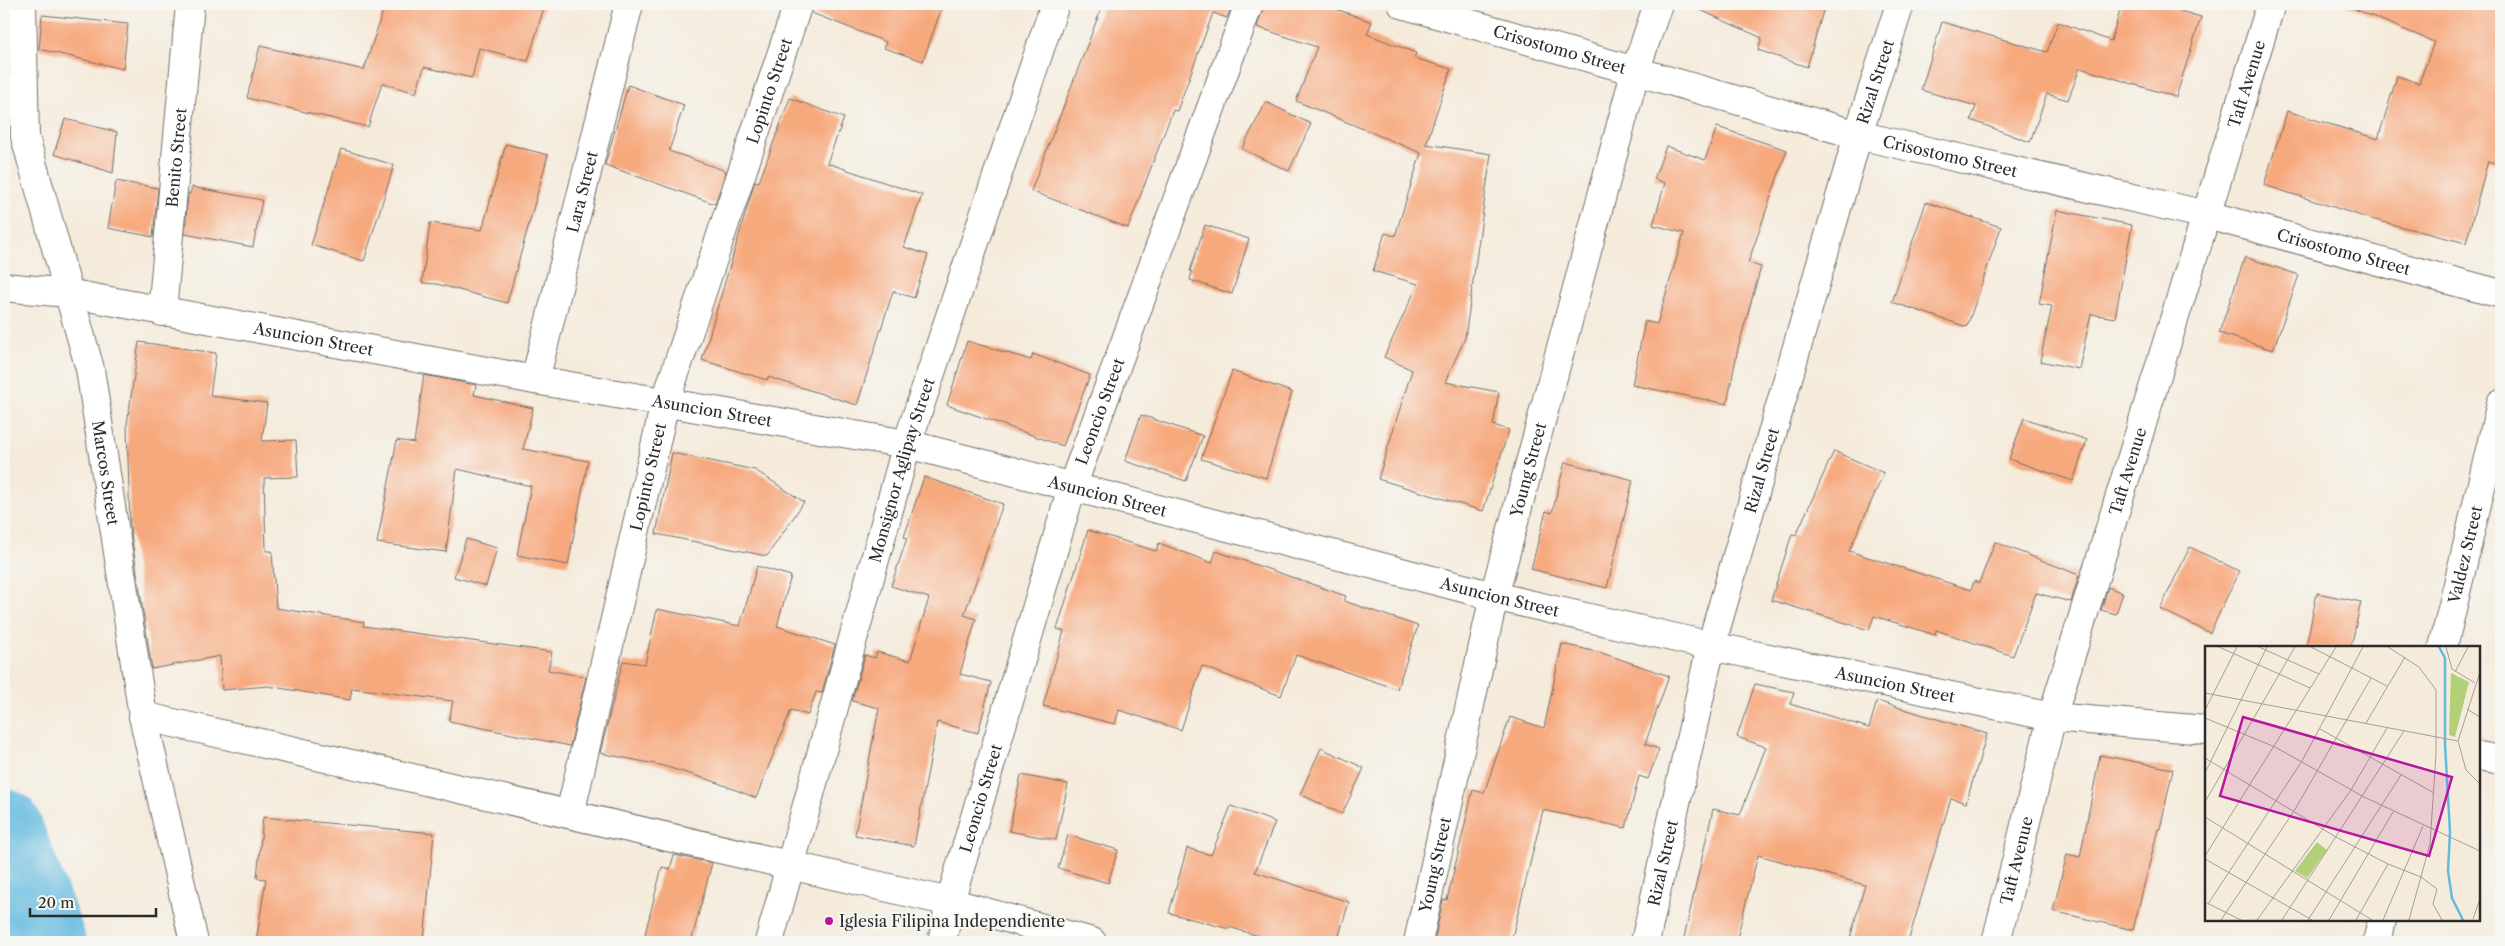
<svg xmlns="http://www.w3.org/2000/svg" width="2505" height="946" font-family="'Libre Caslon Text',serif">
  <rect width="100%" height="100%" fill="#f6f6f2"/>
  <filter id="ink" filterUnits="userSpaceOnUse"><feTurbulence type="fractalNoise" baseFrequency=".02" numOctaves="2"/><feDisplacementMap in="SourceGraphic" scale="10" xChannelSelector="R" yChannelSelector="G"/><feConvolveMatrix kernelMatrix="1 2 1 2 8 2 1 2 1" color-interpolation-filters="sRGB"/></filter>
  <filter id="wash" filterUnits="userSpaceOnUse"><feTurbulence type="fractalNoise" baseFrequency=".0096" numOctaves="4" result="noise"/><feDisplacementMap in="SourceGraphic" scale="20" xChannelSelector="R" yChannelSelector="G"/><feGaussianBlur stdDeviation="1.12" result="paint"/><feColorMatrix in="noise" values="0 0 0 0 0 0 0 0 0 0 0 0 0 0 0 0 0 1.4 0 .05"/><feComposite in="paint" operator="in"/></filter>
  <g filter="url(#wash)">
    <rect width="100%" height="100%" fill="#f5ebdb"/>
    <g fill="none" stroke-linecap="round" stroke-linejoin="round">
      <path stroke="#63bae0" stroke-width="76" d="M4,827L48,942"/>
    </g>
    <g id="blocks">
      <g fill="#f7a97e">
        <path d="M385,4H545L528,61L479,48L472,78L424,67L416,93L382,83L368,127L247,98L260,46L364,70Z"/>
        <path d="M813,4H943L923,61L884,48L886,42L812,13Z"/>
        <path d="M1103,4H1232L1227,18L1213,13L1177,111L1173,110L1128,228L1031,191Z"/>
        <path d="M1264,4H1322L1372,22L1367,34L1416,53L1414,58L1451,69L1426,144L1491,154L1465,338L1445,382L1499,392L1493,425L1509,430L1483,511L1378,479L1412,370L1384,357L1418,284L1373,271L1385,233L1395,236L1421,153L1296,101L1317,47L1257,27Z"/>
        <path d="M1687,4H1825L1807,67L1758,50L1762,38Z"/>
        <path d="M2122,4H2156L2201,17L2176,97L2080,68L2068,100L2047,94L2030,142L1971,120L1976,106L1921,90L1942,22L2047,52L2058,22L2111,41Z"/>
        <path d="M2343,4H2501V165L2488,161L2466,243L2371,219L2264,185L2287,111L2378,139L2397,76L2419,83L2434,42Z"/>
        <path d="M42,15L128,24L123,69L39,49Z"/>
        <path d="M628,85L684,105L669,151L726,171L715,204L605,165Z"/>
        <path d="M790,98L844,118L827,163L922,195L904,247L928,255L914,298L893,291L857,405L768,377L767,380L702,360L755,181L759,182Z"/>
        <path d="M1266,102L1311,124L1289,171L1242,149Z"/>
        <path d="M65,119L117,132L113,173L54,154Z"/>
        <path d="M1717,127L1787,150L1748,263L1761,267L1738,348L1727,404L1632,385L1645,321L1657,324L1684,233L1653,225L1665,183L1654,179L1666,146L1705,160Z"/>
        <path d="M506,144L548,155L507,303L437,284L422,283L430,223L482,230Z"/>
        <path d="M341,149L394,165L364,261L311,245Z"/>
        <path d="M116,181L158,188L153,237L108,228Z"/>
        <path d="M192,187L262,200L253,247L185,234L188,193L190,194Z"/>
        <path d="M1926,202L2001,227L1967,327L1892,302Z"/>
        <path d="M2057,210L2132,225L2115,318L2091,314L2079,369L2040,361L2052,306L2039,304Z"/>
        <path d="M1205,225L1249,239L1232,294L1190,280L1192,272L1190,271Z"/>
        <path d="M2245,257L2299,275L2273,350L2219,333Z"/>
        <path d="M967,341L1031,360L1033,354L1090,375L1063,446L947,405Z"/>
        <path d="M139,342L216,353L210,396L267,403L262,441L296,440L298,477L264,478L266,551H272L276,608L364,622L363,626L552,652L548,670L586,677L570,746L449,721L453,701L352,688L350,700L268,686L222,690L220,656L152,669L130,527L127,424Z"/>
        <path d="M1232,371L1292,392L1266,478L1201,459Z"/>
        <path d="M424,375L476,385L474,395L533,408L523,449L588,461L568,565L517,555L531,486L457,469L446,552L377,543L397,440L414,443Z"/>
        <path d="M1141,415L1203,436L1186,481L1125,461Z"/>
        <path d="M2024,418L2087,440L2073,481L2009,459Z"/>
        <path d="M1834,451L1884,473L1849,551L1971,590L1974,581L1979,583L1995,542L2079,575L2071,602L2036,593L2013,656L1936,630L1935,635L1874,616L1869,630L1771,600L1792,534L1796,535Z"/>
        <path d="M672,453L755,470L804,502L767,556L656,534Z"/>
        <path d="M1565,462L1633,480L1607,588L1531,569L1546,511L1552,513Z"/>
        <path d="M924,477L1003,504L964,615L976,619L960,674L991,682L978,733L937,722L914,846L855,835L879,708L852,701L865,655L875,658L877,652L910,661L929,598L891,586L907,538L904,537Z"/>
        <path d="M1088,530L1156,551L1159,543L1212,563L1216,551L1346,596L1344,601L1418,626L1397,689L1296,655L1281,696L1202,666L1181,730L1119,710L1115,724L1043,706L1064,631L1057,629Z"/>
        <path d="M466,539L497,548L486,586L454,577Z"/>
        <path d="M2190,547L2239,571L2210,633L2160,609Z"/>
        <path d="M757,566L791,576L777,626L835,645L822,693L816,692L808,715L791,710L756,798L713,781L660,765L600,753L623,661L645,664L657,609L740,626Z"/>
        <path d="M2108,587L2123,593L2116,614L2101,610Z"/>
        <path d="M2317,593L2361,602L2351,647H2306Z"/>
        <path d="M1562,644L1602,653L1669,676L1645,744L1659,749L1648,779L1639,776L1626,828L1543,810L1511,942H1434L1443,900H1447L1473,790L1484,793L1510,717L1544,728Z"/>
        <path d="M1755,684L1794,692L1790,704L1869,728L1877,701L1987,734L1966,803L1951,798L1908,942H1849L1865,885L1758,855L1736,942H1683L1713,809L1740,815L1766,747L1737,737Z"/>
        <path d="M1321,748L1364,768L1342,814L1300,794Z"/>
        <path d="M2100,755L2173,769L2160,829H2158L2133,930L2053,911L2067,854L2080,857Z"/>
        <path d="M1021,775L1068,784L1056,840L1009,831Z"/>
        <path d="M1231,806L1275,822L1255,872L1349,902L1337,942H1278L1229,927V929L1169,913L1187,848L1211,855Z"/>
        <path d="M263,817L434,833L424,942H256L266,879L257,878Z"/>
        <path d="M1068,835L1118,850L1108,883L1058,868Z"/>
        <path d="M674,855L712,863L691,942H643L662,867L670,869Z"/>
      </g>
    </g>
  </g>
  <g filter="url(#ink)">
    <use href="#blocks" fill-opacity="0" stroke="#726e69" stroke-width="1"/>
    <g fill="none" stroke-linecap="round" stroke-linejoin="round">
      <g stroke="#726e69" stroke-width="30">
        <g id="minor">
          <path id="s1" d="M22,4L25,137L90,369L143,716L194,942"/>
          <path id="s2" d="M1402,4L1858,135L2207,215L2501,294"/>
          <path id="s3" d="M4,287L67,293L535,380L907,444L1494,596L1711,646L2052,717L2206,730"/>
          <path id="s4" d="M162,312L190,4"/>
          <path id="s5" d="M535,380L629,4"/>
          <path id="s6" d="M2443,647L2501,403"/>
          <path d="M143,716L950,902L1092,942"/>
          <path d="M2479,756L2501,760"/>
          <path id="s7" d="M570,814L665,403L798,4"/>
          <path id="s8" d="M769,942L907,444L1055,4"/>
          <path id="s9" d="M942,942L950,902L1072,487L1249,4"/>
          <path id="s10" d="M1418,942L1494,596L1636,69L1658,4"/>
          <path id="s11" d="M1645,942L1711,646L1858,135L1900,4"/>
          <path id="s12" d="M1996,942L2052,717L2271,4"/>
          <path d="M2377,942L2382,920"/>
        </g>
      </g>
      <use href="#minor" stroke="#fff" stroke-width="28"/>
    </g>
  </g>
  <circle fill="#b5179e" stroke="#f6f6f2" stroke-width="2" cx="829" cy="921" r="5"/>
  <g text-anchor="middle" stroke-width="4" stroke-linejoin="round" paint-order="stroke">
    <g font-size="16" fill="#2b2b2b" stroke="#f6f6f2">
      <text dy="6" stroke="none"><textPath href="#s2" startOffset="164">Crisostomo Street</textPath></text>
      <text dy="6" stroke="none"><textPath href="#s11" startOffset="891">Rizal Street</textPath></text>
      <text dy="6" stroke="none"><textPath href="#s12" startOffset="894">Taft Avenue</textPath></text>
      <text dy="6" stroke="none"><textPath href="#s7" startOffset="751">Lopinto Street</textPath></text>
      <text dy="6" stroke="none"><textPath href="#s2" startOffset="569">Crisostomo Street</textPath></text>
      <text dy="6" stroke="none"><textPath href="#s4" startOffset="155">Benito Street</textPath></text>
      <text dy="6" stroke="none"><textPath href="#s5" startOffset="194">Lara Street</textPath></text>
      <text dy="6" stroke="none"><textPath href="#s2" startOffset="974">Crisostomo Street</textPath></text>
      <text dy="6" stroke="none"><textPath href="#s3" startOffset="314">Asuncion Street</textPath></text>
      <text dy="6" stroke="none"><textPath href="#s3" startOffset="719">Asuncion Street</textPath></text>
      <text dy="6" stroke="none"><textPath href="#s9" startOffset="554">Leoncio Street</textPath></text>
      <text dy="6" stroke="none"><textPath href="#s8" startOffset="490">Monsignor Aglipay Street</textPath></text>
      <text dy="6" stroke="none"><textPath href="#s10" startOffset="485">Young Street</textPath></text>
      <text dy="6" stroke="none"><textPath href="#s11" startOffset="486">Rizal Street</textPath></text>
      <text dy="6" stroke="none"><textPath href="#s12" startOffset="489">Taft Avenue</textPath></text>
      <text dy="6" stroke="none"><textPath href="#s1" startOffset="479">Marcos Street</textPath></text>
      <text dy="6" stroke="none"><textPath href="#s7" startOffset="346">Lopinto Street</textPath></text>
      <text dy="6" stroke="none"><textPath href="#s3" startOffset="1124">Asuncion Street</textPath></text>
      <text dy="6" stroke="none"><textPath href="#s6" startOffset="95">Valdez Street</textPath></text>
      <text dy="6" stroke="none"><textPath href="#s3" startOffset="1529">Asuncion Street</textPath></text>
      <text dy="6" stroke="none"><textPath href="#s3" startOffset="1934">Asuncion Street</textPath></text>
      <text dy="6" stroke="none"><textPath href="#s9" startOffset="149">Leoncio Street</textPath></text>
      <text dy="6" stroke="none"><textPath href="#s12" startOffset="84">Taft Avenue</textPath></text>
      <text dy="6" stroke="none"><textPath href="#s11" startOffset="81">Rizal Street</textPath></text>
      <text dy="6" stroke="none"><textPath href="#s10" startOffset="79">Young Street</textPath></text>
    </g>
    <g font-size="16" fill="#2b2b2b" stroke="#f6f6f2" text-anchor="start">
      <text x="839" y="927">Iglesia Filipina Independiente</text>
    </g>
  </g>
  <g transform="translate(2205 646)">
    <rect width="275" height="275" fill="#f5ebdb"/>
    <path d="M246,27L264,36L250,91L244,89ZM112,196L122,204L102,232L90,225Z" fill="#b1d077"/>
    <path fill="none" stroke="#63bae0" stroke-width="2.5" d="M234,1L240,12V98L245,186L243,225L247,252L258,274"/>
    <path fill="none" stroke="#a49e95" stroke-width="1" d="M14,1L105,42M54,1L114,28M106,1L182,40M183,1L214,21L231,44V108L225,198L204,274M241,1L247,23L270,37M250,26L263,1M0,47L253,95L275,26M262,63L275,71M0,64L32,1M0,72L70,101L159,151L275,205M161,77L200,11M115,83L229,147M253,95L261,124L275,138M0,112L131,191L183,218L216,231L232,243L228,258L237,274M0,127L62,1M0,156L90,1M0,171L167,274M0,210L131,1M0,213L107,274M2,257L36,274M3,258L97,115L158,1M268,273L275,253M16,274L89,165L166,32M52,274L146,144L182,82M77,274L199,85M103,274L196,129M124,274L188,166M151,274L183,218M178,274L218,180"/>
    <path fill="#b5179e" fill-opacity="0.15" stroke="#b5179e" stroke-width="2.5" d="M38,71L247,131L224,210L15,150Z"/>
    <rect width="275" height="275" fill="none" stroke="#2b2b2b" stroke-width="2.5"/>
  </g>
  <rect width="2505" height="946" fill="none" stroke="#f6f6f2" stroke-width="20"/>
  <path d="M30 908v8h126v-8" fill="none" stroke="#2b2b2b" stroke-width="2.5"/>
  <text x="38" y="908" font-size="15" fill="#2b2b2b" stroke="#f6f6f2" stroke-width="4" paint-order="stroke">20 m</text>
</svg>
